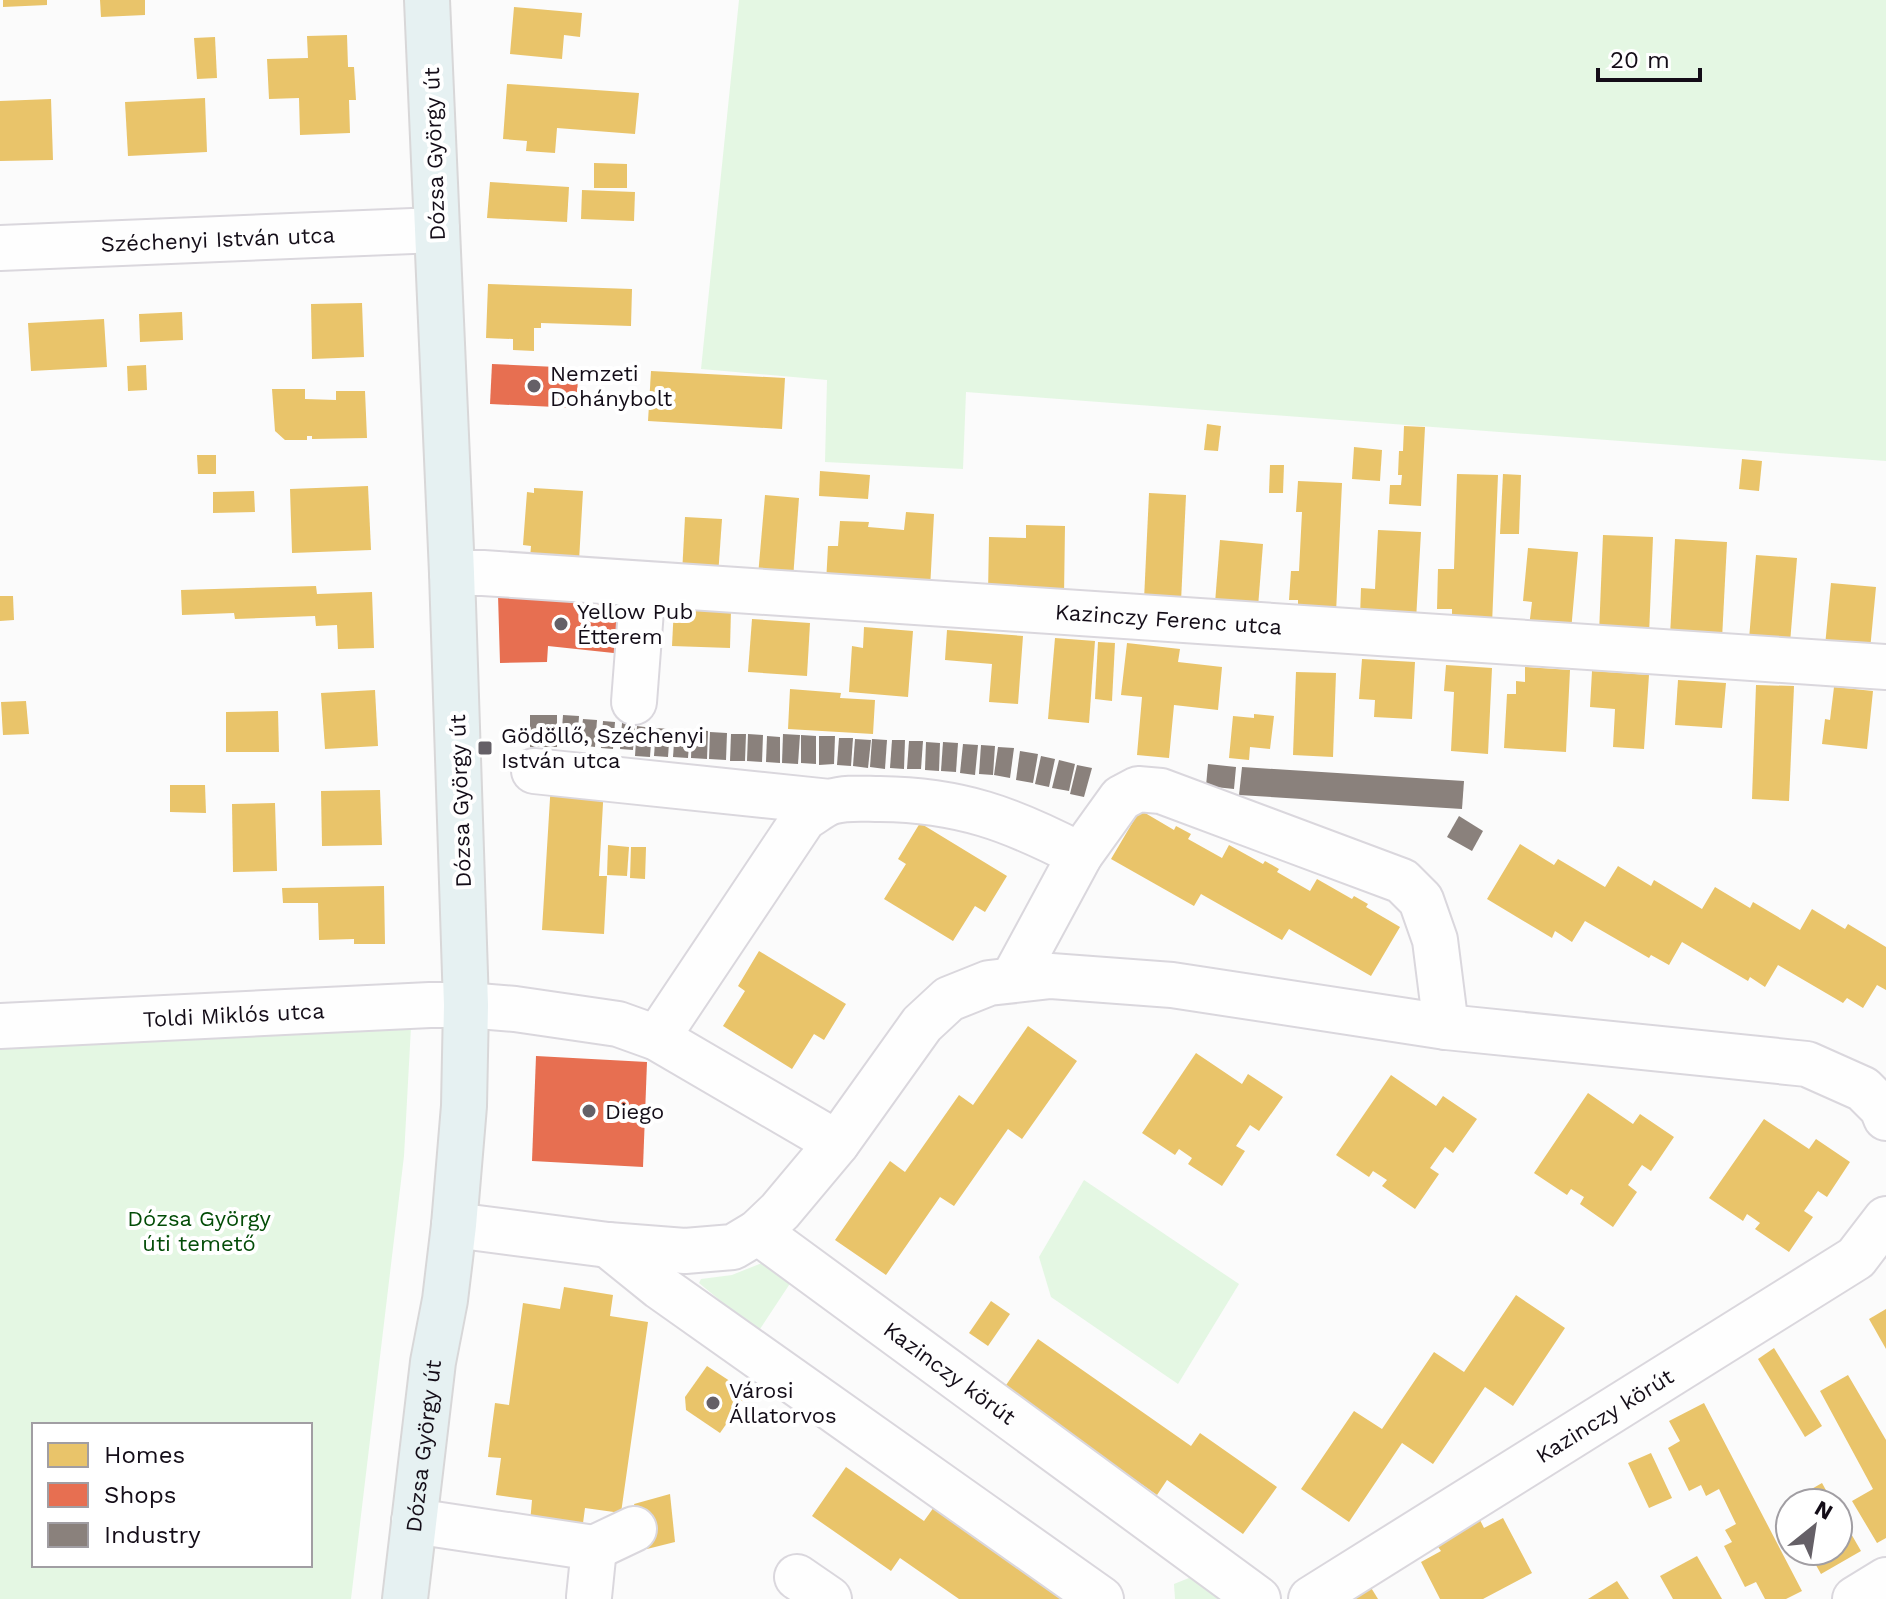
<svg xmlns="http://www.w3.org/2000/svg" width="1886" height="1599" font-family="'Work Sans',sans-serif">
  <rect width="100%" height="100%" fill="#fbfbfb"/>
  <g fill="#e4f7e3" fill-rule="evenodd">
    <path d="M739,0H1886V461L966,392L963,469L825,462L827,380L701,369Z"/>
    <path d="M411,1027L404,1156L351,1599H0V1046ZM34,1425H310V1565H34Z"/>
    <path d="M1084,1180L1239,1284L1178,1384L1051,1297L1039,1257Z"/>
    <path d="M762,1263L791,1282L758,1332L699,1283L701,1279L732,1275Z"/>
    <path d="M1204,1572L1216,1591L1217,1599H1175L1174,1584Z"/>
  </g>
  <g fill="#e9c46a">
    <path d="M3,0H47V5L3,7Z"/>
    <path d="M100,0H145V15L101,17Z"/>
    <path d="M514,7L582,13L580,37L564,35L562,59L510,54Z"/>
    <path d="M347,35L348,67H354L356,100H349L350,133L300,135L299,98L269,99L267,59L308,58L307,36Z"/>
    <path d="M215,37L217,78L197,79L194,38Z"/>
    <path d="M507,84L639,93L635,134L557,128L555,153L526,151L527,141L503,139Z"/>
    <path d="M205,98L207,152L128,156L125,102Z"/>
    <path d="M51,99L53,160L0,161V101Z"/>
    <path d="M594,163L627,164V188H594Z"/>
    <path d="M490,182L569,187L567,222L487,218Z"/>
    <path d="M582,190L635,192L634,221L581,219Z"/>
    <path d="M488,284L632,289L631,326L541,323V328H534V351L513,350V339L486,338Z"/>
    <path d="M362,303L364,357L312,359L311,304Z"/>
    <path d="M182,312L183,340L140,342L139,314Z"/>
    <path d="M104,319L107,367L31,371L28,323Z"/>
    <path d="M146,365L147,390L128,391L127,366Z"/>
    <path d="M651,371L785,378L782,429L648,421Z"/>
    <path d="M272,389H305V399L336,400V391H365L367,438L312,439V436H307V440H285L275,431Z"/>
    <path d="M1207,424L1221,426L1218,451L1204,450Z"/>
    <path d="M1404,426L1425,427L1421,506L1389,504L1390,485H1401L1402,475H1398L1399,451H1403Z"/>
    <path d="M1354,447L1382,450L1380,481L1352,479Z"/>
    <path d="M197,455H216V474H198Z"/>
    <path d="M1742,459L1762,461L1759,491L1739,489Z"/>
    <path d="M1270,465H1284L1283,493H1269Z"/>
    <path d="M820,471L870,475L868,499L819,496Z"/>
    <path d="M1457,474L1498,475L1492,625L1452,623V609H1437L1438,569H1454Z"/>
    <path d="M1503,474L1521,475L1519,534H1500Z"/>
    <path d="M1298,481L1342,483L1336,613L1298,611V600H1289L1291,571H1299L1302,512H1296Z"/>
    <path d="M368,486L371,550L292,553L290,489Z"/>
    <path d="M534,488L583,491L579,561L530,558L531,546L523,545L527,492L534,493Z"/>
    <path d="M254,491L255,512L213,513V492Z"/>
    <path d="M1149,493L1186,495L1181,602L1144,600Z"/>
    <path d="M765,495L799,498L793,579L758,576Z"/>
    <path d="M906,512L934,514L930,589L826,583L828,546H838L840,521L869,522L868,527L904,530Z"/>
    <path d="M685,517L722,519L718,576L682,574Z"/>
    <path d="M1026,525L1065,526L1064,596L988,594L989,537L1026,538Z"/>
    <path d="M1378,530L1421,532L1416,620L1360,617L1361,588L1375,589Z"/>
    <path d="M1603,535L1653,537L1649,635L1599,633Z"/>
    <path d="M1675,539L1727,542L1722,639L1670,636Z"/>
    <path d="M1220,540L1263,544L1258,607L1215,603Z"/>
    <path d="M1528,548L1578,552L1571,631L1529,627L1532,602L1523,601Z"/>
    <path d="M1756,555L1797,558L1790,643L1749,639Z"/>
    <path d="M1831,583L1876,587L1870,650L1825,646Z"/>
    <path d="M316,586L317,594L372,592L374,648L338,649L337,625L316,626L315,616L235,619L234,613L182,615L181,590Z"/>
    <path d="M0,596H13L14,620L0,621Z"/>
    <path d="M674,606L731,609L730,648L672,646Z"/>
    <path d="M752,619L810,623L807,676L748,672Z"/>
    <path d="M864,627L913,631L908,697L849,692L852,646L863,648Z"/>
    <path d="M947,630L1023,636L1018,704L989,702L992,664L945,660Z"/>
    <path d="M1055,638L1095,641L1089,723L1048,719Z"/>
    <path d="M1098,642L1115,643L1112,701L1095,699Z"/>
    <path d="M1127,643L1180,649L1178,662L1222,667L1218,710L1174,705L1169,758L1137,755L1142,697L1121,695Z"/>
    <path d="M1362,659L1415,662L1412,719L1374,717L1375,700L1359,699Z"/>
    <path d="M1446,665L1492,668L1488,754L1451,751L1454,692L1444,691Z"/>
    <path d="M1525,667L1570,670L1566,752L1504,748L1507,694H1516V681L1525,682Z"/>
    <path d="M1592,671L1649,675L1644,749L1613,747L1615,709L1590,707Z"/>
    <path d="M1296,672L1336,673L1333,757L1293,755Z"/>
    <path d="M1678,680L1726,683L1722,728L1675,725Z"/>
    <path d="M1756,685L1794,686L1789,801L1752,799Z"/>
    <path d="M1834,687L1873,691L1867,749L1822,744L1825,719L1830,720Z"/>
    <path d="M790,689L841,693L840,698L875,700L873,734L788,729Z"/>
    <path d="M375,690L378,746L325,749L321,693Z"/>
    <path d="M26,701L29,734L3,735L1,702Z"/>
    <path d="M278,711L279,752H226V712Z"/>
    <path d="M1254,714L1274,716L1270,749L1250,747L1249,760L1229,758L1233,716L1254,718Z"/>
    <path d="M551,782L604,785L599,876H607L604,934L542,930Z"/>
    <path d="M170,785H205L206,813L170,812Z"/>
    <path d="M380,790L382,845L322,846L321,791Z"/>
    <path d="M275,803L277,871L233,872L232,804Z"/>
    <path d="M1140,810L1174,830L1176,826L1191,834L1188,839L1222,858L1229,845L1263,864L1265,861L1279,869L1277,872L1310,891L1317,879L1352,899L1354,896L1368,904L1366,907L1400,927L1371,976L1289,929L1282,940L1201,894L1194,906L1111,859Z"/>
    <path d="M920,823L1007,876L985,912L975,906L953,941L884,899L906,864L898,859Z"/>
    <path d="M1520,844L1554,865L1558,859L1605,887L1618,866L1651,886L1654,880L1702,909L1715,887L1750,908L1753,902L1800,930L1812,909L1845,929L1848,924L1886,947V990L1877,985L1863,1008L1847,998L1843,1003L1778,965L1765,987L1750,977L1748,981L1682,942L1669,965L1651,955L1649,958L1585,921L1572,942L1555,931L1552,938L1487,899Z"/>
    <path d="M608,845L629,847L627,876L607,875Z"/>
    <path d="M631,847H646L645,879L630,878Z"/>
    <path d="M384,886L385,944H354V939L319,940L318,903H283L282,888Z"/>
    <path d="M759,951L846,1004L824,1040L814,1034L792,1069L723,1026L745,991L738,986Z"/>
    <path d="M1028,1026L1077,1061L1022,1139L1008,1129L954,1206L940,1197L886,1275L835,1240L890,1161L905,1172L959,1095L973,1105Z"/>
    <path d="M1196,1053L1242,1084L1248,1074L1283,1097L1259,1131L1250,1125L1236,1146L1245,1151L1222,1186L1188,1164L1192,1158L1179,1149L1175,1155L1142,1133Z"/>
    <path d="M1391,1075L1436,1106L1443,1096L1477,1119L1453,1153L1445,1147L1430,1168L1439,1174L1415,1209L1382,1186L1387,1180L1373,1171L1369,1177L1336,1155Z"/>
    <path d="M1588,1093L1633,1124L1640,1114L1674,1137L1651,1171L1642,1165L1628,1185L1637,1192L1613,1227L1580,1204L1584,1197L1571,1189L1567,1195L1534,1173Z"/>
    <path d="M1764,1119L1809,1149L1816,1139L1850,1162L1827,1197L1818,1191L1804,1211L1813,1217L1789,1252L1755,1229L1760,1223L1747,1214L1743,1221L1709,1198Z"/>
    <path d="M564,1287L613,1295L610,1316L648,1322L621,1513L585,1508L582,1531L530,1523L532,1500L496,1495L501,1458L488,1457L495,1403L509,1405L523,1303L560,1309Z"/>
    <path d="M1516,1295L1565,1328L1513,1406L1485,1387L1433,1464L1402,1443L1349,1522L1301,1489L1354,1411L1382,1429L1434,1352L1464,1372Z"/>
    <path d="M991,1301L1010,1314L988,1346L969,1333Z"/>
    <path d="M1886,1309V1349L1869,1319Z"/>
    <path d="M1038,1339L1191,1446L1200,1433L1277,1487L1243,1534L1167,1480L1157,1495L1004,1388Z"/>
    <path d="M1774,1348L1822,1426L1805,1437L1758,1359Z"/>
    <path d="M707,1366L748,1393L720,1433L686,1410L685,1397Z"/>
    <path d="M1848,1375L1886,1440V1538L1877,1543L1852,1501L1873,1489L1820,1391Z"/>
    <path d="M1704,1403L1802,1591L1786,1599H1765L1756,1582L1745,1587L1724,1546L1732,1542L1725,1530L1736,1524L1719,1489L1706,1496L1701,1485L1689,1491L1668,1448L1680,1441L1669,1421Z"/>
    <path d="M1651,1453L1672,1498L1649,1508L1628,1463Z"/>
    <path d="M846,1467L924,1521L934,1507L1065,1599H959L900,1558L891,1571L812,1516Z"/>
    <path d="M1822,1483L1833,1503H1790V1520L1782,1506Z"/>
    <path d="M670,1494L675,1542L647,1549L634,1504Z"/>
    <path d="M1838,1511L1861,1551L1821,1574L1808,1551H1838Z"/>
    <path d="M1503,1518L1532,1573L1483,1599H1440L1421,1562L1441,1551L1436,1544L1480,1520L1484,1528Z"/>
    <path d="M1697,1556L1722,1599H1673L1660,1576Z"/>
    <path d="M1617,1581L1629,1599H1588Z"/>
    <path d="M1370,1586L1378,1599H1349Z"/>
  </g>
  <g fill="#e76f51">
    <path d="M492,364L578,368L577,408L490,404Z"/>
    <path d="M498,595L624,602L623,654L548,646L547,662L500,663Z"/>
    <path d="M536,1056L647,1062L643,1167L532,1161Z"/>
  </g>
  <g fill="#8a817c">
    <rect x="530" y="715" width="27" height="32"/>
    <path d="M563,715L579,716L577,745L561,743Z"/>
    <path d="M583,719L597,720L595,747L580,745Z"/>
    <path d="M603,721L615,722L613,749L601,748Z"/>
    <path d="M622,723L635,724L633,750L620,749Z"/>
    <path d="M637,726L652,728L650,757L635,756Z"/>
    <path d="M656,728L670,729L668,757L654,756Z"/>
    <path d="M675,729L690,730L688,758L673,757Z"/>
    <path d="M692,730L708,731L707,759L691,758Z"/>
    <path d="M710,732L727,733L726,760L709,759Z"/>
    <path d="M731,734H746L745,761H730Z"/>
    <path d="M748,734L763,735L762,762L747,761Z"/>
    <path d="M783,734L800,735L798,764L782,763Z"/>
    <path d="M801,735L816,736V764L801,763Z"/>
    <path d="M767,736L780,737V763L766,762Z"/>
    <path d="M819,736H835L834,764L819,765Z"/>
    <path d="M839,738H853L851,766L837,765Z"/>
    <path d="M855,739L871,740L868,768L853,766Z"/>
    <path d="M872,739L887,740L885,769L870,767Z"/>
    <path d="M892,740H905L904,769L890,768Z"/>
    <path d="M909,741H923L921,769H907Z"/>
    <path d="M926,742L940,743L939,771L925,770Z"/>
    <path d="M943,742L958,743L956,772L941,771Z"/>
    <path d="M963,744L978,745L975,775L960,773Z"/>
    <path d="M981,745L995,746L993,775L979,774Z"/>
    <path d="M998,747L1014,748L1010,778L994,775Z"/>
    <path d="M1020,751L1038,754L1033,783L1016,780Z"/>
    <path d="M1041,756L1055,759L1049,787L1035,784Z"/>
    <path d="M1059,760L1075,764L1069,791L1052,788Z"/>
    <path d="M1208,764L1236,767L1234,789L1206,786Z"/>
    <path d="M1077,765L1092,768L1084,797L1070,794Z"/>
    <path d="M1242,767L1464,781L1462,809L1239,795Z"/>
    <path d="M1459,816L1483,831L1472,851L1447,837Z"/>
  </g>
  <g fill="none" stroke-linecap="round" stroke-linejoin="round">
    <g stroke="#dad7dd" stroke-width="48">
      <g id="minor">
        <path id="s1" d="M0,248L437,230"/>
        <path id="s2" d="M452,573H483L1886,667"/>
        <path d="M634,702L643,584"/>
        <path d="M534,771L830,802"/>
        <path d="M1013,979L1080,855L1121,798L1138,789L1161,791L1402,881L1421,900L1435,940L1446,1027"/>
        <path id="s3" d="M0,1026L430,1005H466L515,1009L618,1024L657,1038L837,1143"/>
        <path d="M657,1038L804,818C813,813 822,805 831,802C846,797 864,799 880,799C960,800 1011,819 1080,855"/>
        <path d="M454,1225L608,1245L685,1251L733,1247L758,1232L780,1211L837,1143L922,1024L949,999L989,983L1051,976L1172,985L1446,1027L1807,1064L1863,1089L1882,1108L1886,1118"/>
        <path id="s4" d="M758,1232L1258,1599"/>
        <path d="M608,1245L660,1287L1101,1599"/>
        <path d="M414,1521L594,1548L634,1529"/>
        <path d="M797,1577L829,1599"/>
        <path d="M589,1597L594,1548"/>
        <path id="s5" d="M1311,1599L1856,1258L1886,1219"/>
        <path d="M1855,1599L1886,1580"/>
      </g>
    </g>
    <g stroke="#d8d7d8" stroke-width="48">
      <g id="major">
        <path id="s6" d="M405,1599L433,1362L445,1300L454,1225L464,1106L466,1005L452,573L427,0"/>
      </g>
    </g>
    <use href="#minor" stroke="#fefefe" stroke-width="44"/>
    <use href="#major" stroke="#e6f1f2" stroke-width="44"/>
  </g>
  <g fill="#656067" stroke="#fff" stroke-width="3">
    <circle cx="534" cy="386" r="8"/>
    <circle cx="561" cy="624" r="8"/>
    <rect x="477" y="740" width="16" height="16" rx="4"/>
    <circle cx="589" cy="1111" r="8"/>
    <circle cx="713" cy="1403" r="8"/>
  </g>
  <g text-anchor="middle" stroke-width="8" stroke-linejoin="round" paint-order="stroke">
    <g font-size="22" fill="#140d18" stroke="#fff">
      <text transform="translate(434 154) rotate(-92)" y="8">Dózsa György út</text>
      <text dy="8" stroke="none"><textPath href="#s1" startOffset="218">Széchenyi István utca</textPath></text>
      <text dy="8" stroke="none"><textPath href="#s2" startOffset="718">Kazinczy Ferenc utca</textPath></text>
      <text transform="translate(460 801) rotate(-92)" y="8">Dózsa György út</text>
      <text dy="8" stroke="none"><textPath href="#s3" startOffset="234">Toldi Miklós utca</textPath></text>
      <text dy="8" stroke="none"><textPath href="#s4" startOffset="238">Kazinczy körút</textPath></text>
      <text dy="8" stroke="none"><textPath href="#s5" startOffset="346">Kazinczy körút</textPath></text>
      <text dy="8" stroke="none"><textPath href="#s6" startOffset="154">Dózsa György út</textPath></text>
    </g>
    <g font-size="22" fill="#140d18" stroke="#fff" text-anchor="start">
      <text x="550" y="381">Nemzeti<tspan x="550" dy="25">Dohánybolt</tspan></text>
      <text x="577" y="619">Yellow Pub<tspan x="577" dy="25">Étterem</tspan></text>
      <text x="501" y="743">Gödöllő, Széchenyi<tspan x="501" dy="25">István utca</tspan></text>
      <text x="605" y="1119">Diego</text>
      <text x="729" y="1398">Városi<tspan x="729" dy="25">Állatorvos</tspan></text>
    </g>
    <g font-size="22" fill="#034c07" stroke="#fff">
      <text x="199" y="1226">Dózsa György<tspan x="199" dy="25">úti temető</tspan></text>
    </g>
  </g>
  <rect x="32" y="1423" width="280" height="144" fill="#ffffff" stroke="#a19ea3" stroke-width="2"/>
  <rect x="48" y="1443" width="40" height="24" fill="#e9c46a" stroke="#a19ea3" stroke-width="2"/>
  <text x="104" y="1463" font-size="24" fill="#140d18">Homes</text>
  <rect x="48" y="1483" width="40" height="24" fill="#e76f51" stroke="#a19ea3" stroke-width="2"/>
  <text x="104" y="1503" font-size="24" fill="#140d18">Shops</text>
  <rect x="48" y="1523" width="40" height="24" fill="#8a817c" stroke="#a19ea3" stroke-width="2"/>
  <text x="104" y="1543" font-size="24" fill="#140d18">Industry</text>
  <g transform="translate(1814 1527) rotate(30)"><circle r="38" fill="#ffffff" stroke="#a19ea3" stroke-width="2"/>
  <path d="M0-6L14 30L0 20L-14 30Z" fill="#656067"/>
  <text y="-12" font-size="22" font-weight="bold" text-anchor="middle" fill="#140d18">N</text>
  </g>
  <path d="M1598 68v12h102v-12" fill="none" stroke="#140d18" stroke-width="4"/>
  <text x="1610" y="68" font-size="24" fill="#140d18" stroke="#ffffff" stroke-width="6" paint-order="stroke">20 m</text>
</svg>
